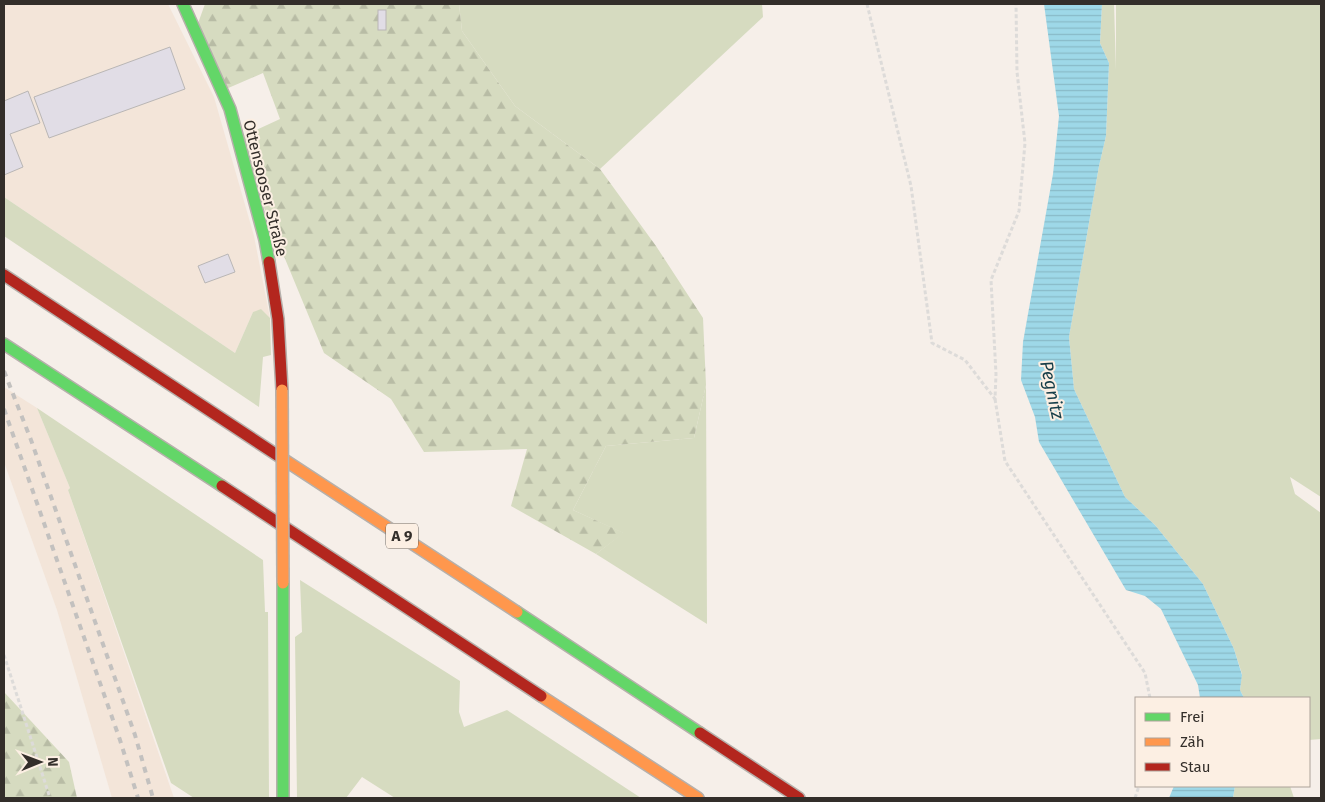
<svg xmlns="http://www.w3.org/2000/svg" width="1325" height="802" font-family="'Fira Sans',sans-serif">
  <defs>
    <pattern id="forest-firs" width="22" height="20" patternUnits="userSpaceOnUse" patternTransform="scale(1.25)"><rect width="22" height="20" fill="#d6dbc0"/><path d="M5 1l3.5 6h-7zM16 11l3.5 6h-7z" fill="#b8bca5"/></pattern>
    <pattern id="water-rules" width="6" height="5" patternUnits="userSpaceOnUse" patternTransform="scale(1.25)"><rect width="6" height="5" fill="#9ed8e8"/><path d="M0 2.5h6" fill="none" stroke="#89bac7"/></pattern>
  </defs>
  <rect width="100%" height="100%" fill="#f6efe9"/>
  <g fill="#f3e5d9">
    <path d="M4,4H168L214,97L254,236L270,318L253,312L235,353L4,197Z"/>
    <path d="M4,387L37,408L70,488L68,490L174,798H112L57,610L4,462Z"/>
  </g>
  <g fill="#d6dbc0">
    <path d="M459,4H762L763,17L600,169L515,106L462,31Z"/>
    <path d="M1102,4H1114L1116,70V4H1321V497L1290,477L1295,494L1321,513V739L1309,740V698H1244L1240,690L1242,674L1234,649L1203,584L1155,525L1125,497L1074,389L1069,337L1099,166L1106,136L1109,63L1100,43Z"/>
    <path d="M4,197L235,353L253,312L261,309L270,318L271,355L263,357L259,407L4,236Z"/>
    <path d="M706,385L707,624L596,554L623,533L573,510L606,446L694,438Z"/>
    <path d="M37,408L263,560L265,612H268L269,798H194L171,783L68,490L70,488Z"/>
    <path d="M300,580L460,681L459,712L464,727L507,710L641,798H395L362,777L346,798H297L295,637L302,632Z"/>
    <path d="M1235,786H1290L1294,798H1233Z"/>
  </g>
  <g fill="url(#forest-firs)">
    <path d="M205,4H459L462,31L515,106L600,169L656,246L703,318L706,385L694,438L606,446L573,510L624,533L596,554L511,506L527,449L424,452L391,399L324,353L264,208L243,136L280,119L263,73L226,89L197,26Z"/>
    <path d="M4,692L69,762L77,798H4Z"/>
  </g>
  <g fill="url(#water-rules)">
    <path d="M1044,4H1102L1100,43L1109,63L1106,136L1099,166L1069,337L1074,389L1125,497L1155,525L1203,584L1234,649L1242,675L1240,690L1244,698H1200L1198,685L1161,609L1145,596L1126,590L1039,442L1035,417L1021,380L1023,342L1053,174L1059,116Z"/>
    <path d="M1174,786H1235L1233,798H1169Z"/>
  </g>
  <g fill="#e1dde6" stroke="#b9b6b5">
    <rect x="378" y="10" width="8" height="20"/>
    <path d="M170,47L185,89L49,138L34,97Z"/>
    <path d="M28,91L40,123L10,134L23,167L4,175V101Z"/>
    <path d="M228,254L235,272L205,283L198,266Z"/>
  </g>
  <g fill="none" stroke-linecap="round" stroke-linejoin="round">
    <g stroke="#b6b0ab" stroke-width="14">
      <g id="fast">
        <path d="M183,4L230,109L265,240L269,262"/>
        <path d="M4,344L222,486"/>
        <path d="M283,583V798"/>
        <path d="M517,612L700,733"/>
      </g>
    </g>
    <g stroke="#b6b0ab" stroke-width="14">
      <g id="slow">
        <path d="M283,459L517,612"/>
        <path d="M541,696L698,798"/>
      </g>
    </g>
    <g stroke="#b6b0ab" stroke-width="14">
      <g id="jam">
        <path d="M269,262L278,319L282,390"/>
        <path d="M4,275L283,459"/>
        <path d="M222,486L541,696"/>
        <path d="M700,733L799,798"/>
      </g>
    </g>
    <g stroke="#dddbd9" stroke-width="3" stroke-dasharray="4 2.5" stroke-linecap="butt">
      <path d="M867,4L911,186L932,343L965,360L995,399L996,374L991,280L1019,211L1025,143L1017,72L1016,4"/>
      <path d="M995,399L1005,461L1145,673L1150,698"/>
      <path d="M4,655L50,798"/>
      <path d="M1135,798L1139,786"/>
    </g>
    <use href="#fast" stroke="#63d668" stroke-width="11"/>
    <use href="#slow" stroke="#ff974d" stroke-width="11"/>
    <use href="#jam" stroke="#b3261e" stroke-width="11"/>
    <g stroke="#c3c1bf" stroke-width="4" stroke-dasharray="6 6" stroke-linecap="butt">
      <path d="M4,371L31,440L135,735L153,798"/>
      <path d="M4,409L120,740L138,798"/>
    </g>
    <g stroke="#b6b0ab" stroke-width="14" stroke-linecap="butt">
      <path id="slow-bridge" d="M282,390L283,583"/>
    </g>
    <use href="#slow-bridge" stroke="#ff974d" stroke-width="11"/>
  </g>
  <g text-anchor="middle" stroke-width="4" stroke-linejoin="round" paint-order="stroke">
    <rect fill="#fcefe3" stroke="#6f6862" stroke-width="1" x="386" y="523.5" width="32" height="25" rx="4"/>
    <g font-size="15" font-weight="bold" fill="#332e2a">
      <text x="402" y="541">A 9</text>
    </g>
    <g font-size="16" fill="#332e2a" stroke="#fcefe3">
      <text transform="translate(266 188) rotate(76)" y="6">Ottensooser Straße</text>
    </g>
    <g font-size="18" font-style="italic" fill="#163e49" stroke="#fcefe3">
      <text transform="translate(1052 390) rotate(78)" y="6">Pegnitz</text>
    </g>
  </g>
  <rect width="1325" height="802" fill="none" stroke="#332e2a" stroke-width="10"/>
  <rect x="1135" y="697" width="175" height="90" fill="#fcefe3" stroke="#aca299"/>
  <rect x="1145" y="713" width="25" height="8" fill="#63d668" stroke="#aca299"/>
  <text x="1180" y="722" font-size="15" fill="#332e2a">Frei</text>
  <rect x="1145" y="738" width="25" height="8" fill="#ff974d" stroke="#aca299"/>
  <text x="1180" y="747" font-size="15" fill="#332e2a">Zäh</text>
  <rect x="1145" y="763" width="25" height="8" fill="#b3261e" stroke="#aca299"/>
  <text x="1180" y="772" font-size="15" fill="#332e2a">Stau</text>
  <g transform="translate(40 762) rotate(89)" stroke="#fcefe3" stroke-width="4" paint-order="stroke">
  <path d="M0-4L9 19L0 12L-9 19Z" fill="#332e2a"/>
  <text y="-8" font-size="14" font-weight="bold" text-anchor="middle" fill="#332e2a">N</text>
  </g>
</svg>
